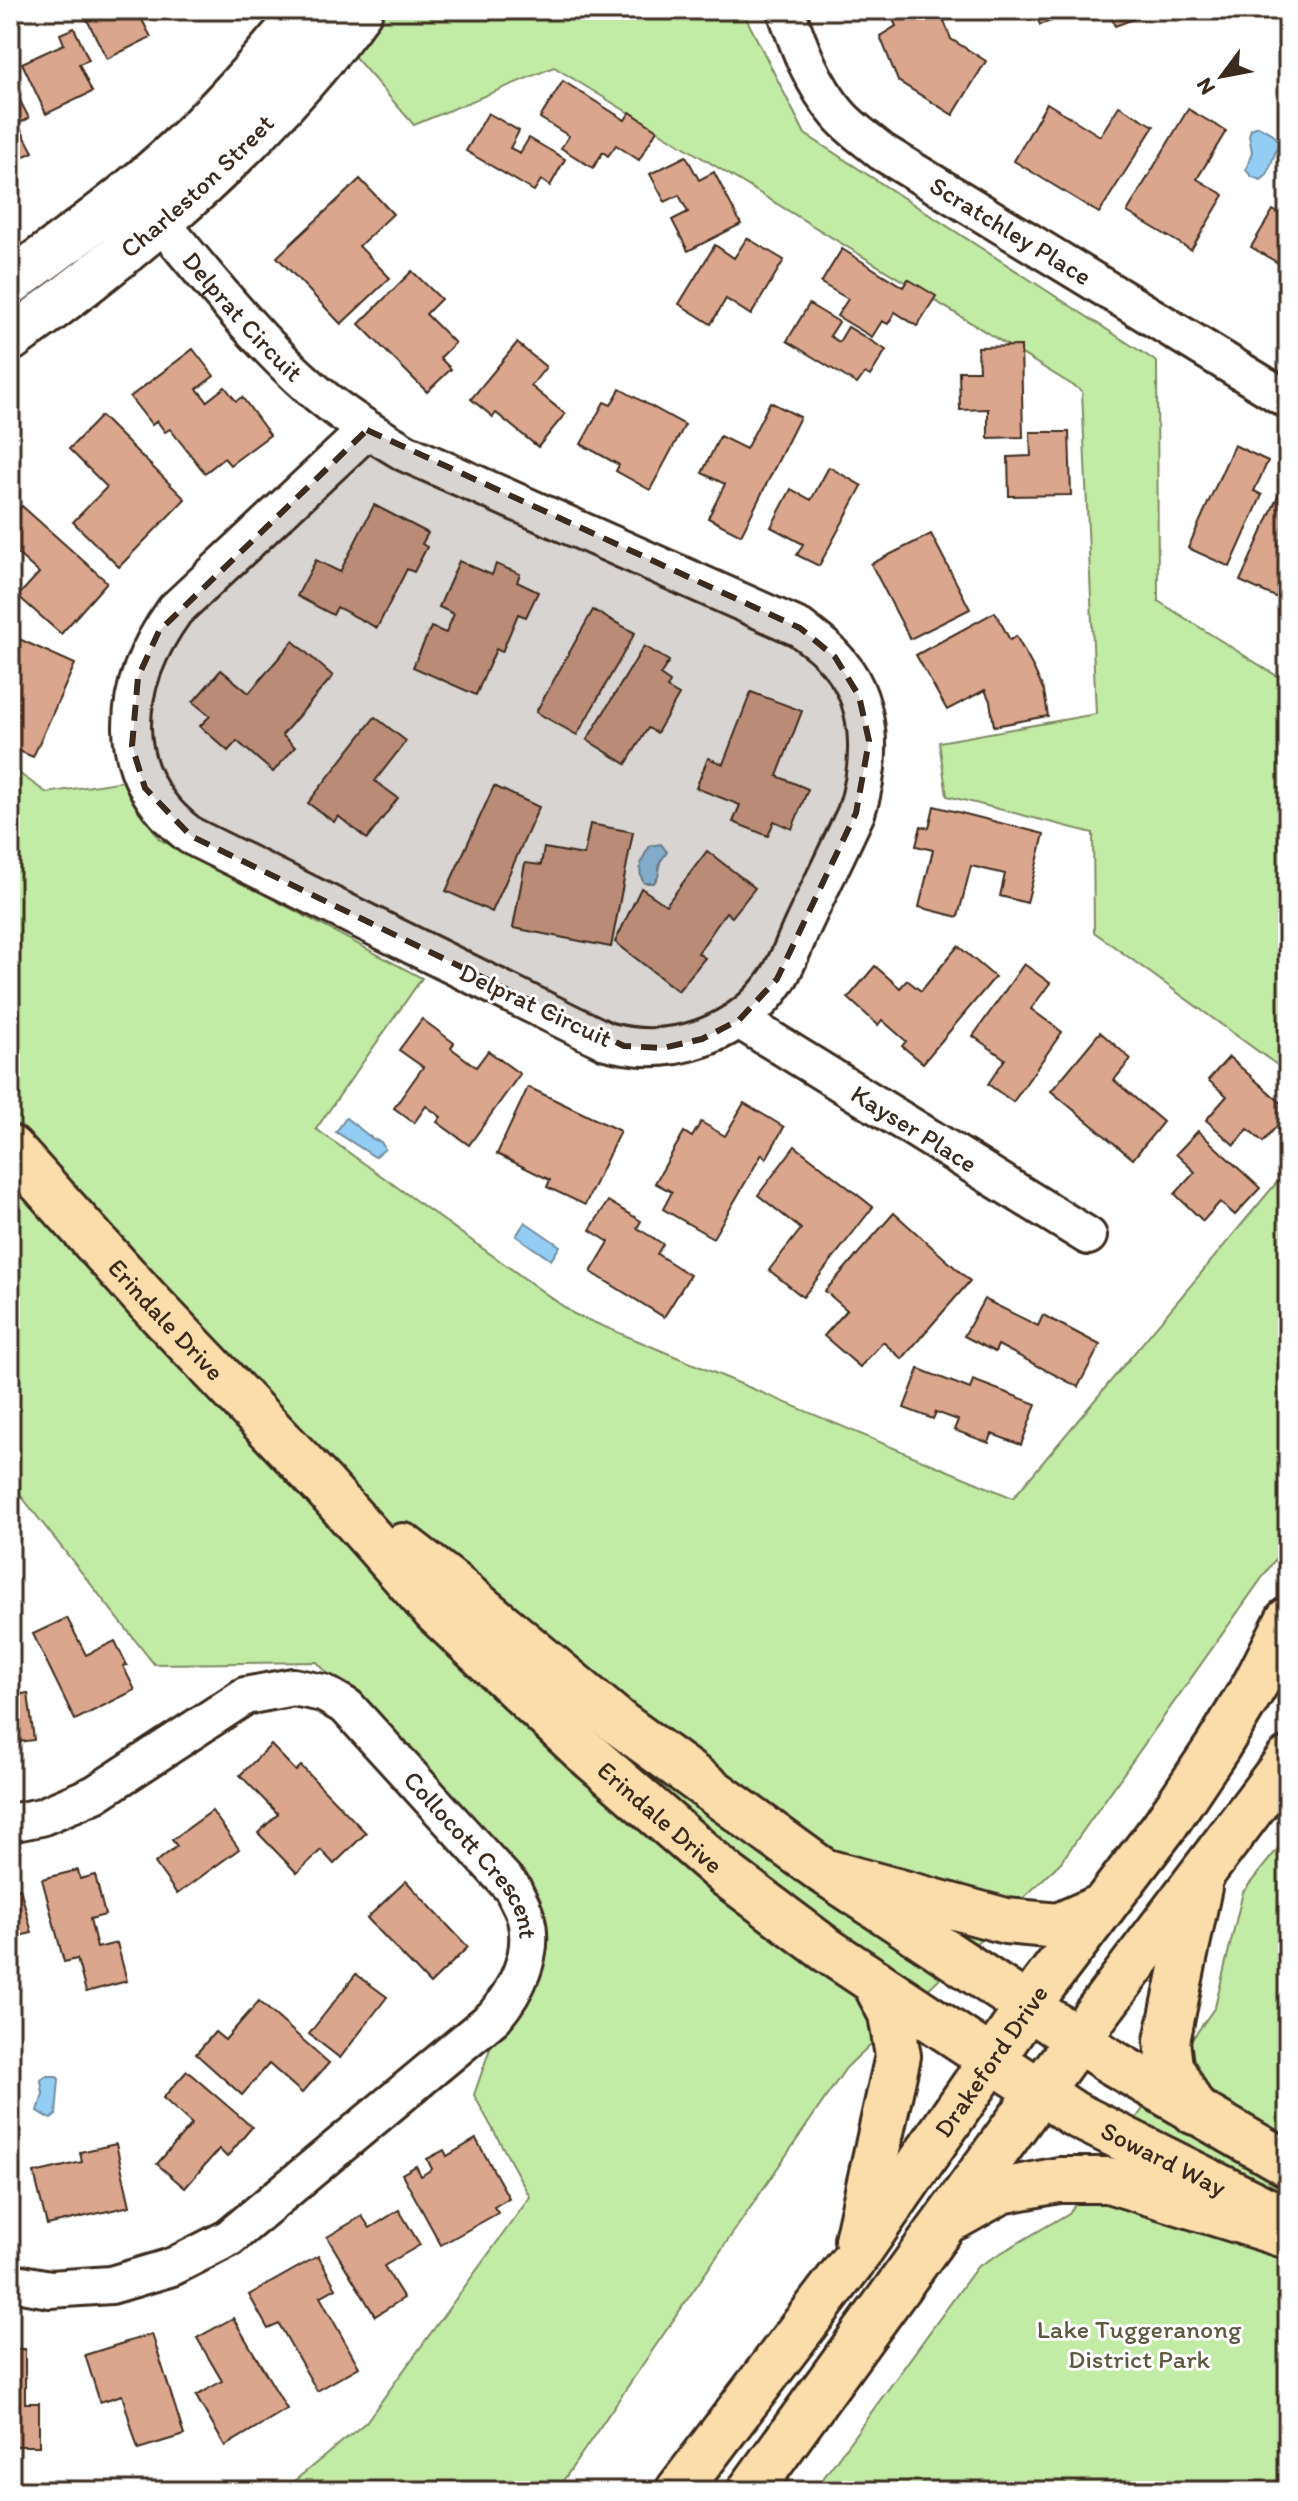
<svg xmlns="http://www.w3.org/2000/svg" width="1298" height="2501" font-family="Itim,sans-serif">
  <rect width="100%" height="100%" fill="#fff"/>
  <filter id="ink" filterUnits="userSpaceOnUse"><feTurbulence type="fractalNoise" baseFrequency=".0125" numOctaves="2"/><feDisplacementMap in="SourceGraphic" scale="16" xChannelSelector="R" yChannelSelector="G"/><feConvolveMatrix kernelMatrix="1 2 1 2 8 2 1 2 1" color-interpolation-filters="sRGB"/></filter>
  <g filter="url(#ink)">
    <g fill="#c2eba6" stroke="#7e8a62" stroke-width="2">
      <path d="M314,10H584L589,13L609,10H742L805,134L1157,362L1158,601L1288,683V1073L1094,932L1093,833L947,796L939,742L1096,714L1082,391L554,67L414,125Z"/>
      <path d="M10,767L47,793L123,781L159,839L422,978L316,1129L574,1314L1013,1498L1288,1169V1541L1061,1862L846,2068L556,2491H282L366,2422L530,2197L474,2095L540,1903L317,1662L154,1664L10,1482Z"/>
      <path d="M1288,1836V2491H814L977,2267L1069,2213L1215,2007L1243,1892Z"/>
    </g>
    <g fill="#94cdf4" stroke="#708c9e" stroke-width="2">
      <path d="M1258,126L1271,133L1279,142L1267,175L1261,180L1252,177L1246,170L1252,152L1249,135L1251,129Z"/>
      <path d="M661,844L667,852L660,862L658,877L654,883H644C636,870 642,858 650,846Z"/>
      <path d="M346,1118L373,1139L381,1142L385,1149L375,1157L336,1132Z"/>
      <path d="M525,1222L560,1246L551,1260L516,1236Z"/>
      <path d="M45,2076H56L59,2079L56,2115L51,2119L38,2111L43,2094L41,2080Z"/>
    </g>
    <g fill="#daa68e" stroke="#3b2a1e" stroke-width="2">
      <path d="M82,10H137L151,37L107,59Z"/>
      <path d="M899,10H940L951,39L986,61L953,115L898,81L880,36L896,26L890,13Z"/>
      <path d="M1035,10H1082L1040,25Z"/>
      <path d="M1109,10H1158L1115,26Z"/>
      <path d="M74,28L89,60L79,64L92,92L46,114L22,63L64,44L60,34Z"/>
      <path d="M563,81L625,120L630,112L657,130L639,160L616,145L608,156L603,152L593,168L561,148L569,136L540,118Z"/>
      <path d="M13,87L29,118L18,124L33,152L10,163V89Z"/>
      <path d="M1047,103L1100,136L1119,106L1154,126L1099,213L1014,161Z"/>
      <path d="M1188,109L1226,131L1197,179L1224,195L1191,250L1127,212Z"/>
      <path d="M488,113L519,131L510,148L520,153L529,138L565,159L550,186L541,180L534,191L466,151Z"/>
      <path d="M686,156L699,180L714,172L741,224L688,251L672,220L688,212L679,195L665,202L650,174Z"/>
      <path d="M360,179L393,214L359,246L390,278L341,324L277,257Z"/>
      <path d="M1273,210L1288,219V269L1251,247Z"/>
      <path d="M747,238L784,260L751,315L726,299L711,324L679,304L715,245L734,258Z"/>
      <path d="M842,249L903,287L908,279L936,296L917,326L895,312L888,324L882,321L872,337L837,316L848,299L821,283Z"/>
      <path d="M412,271L441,299L426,314L455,343L440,358L451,369L427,392L359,324Z"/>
      <path d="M809,304L839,322L830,336L839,342L848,327L886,350L870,376L865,373L857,384L787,341Z"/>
      <path d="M517,343L546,367L531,386L565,414L538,447L496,413L493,417L471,399Z"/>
      <path d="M1021,346L1023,437L988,438V409L960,410L959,371H979L978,347Z"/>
      <path d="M193,349L214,376L197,389L207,401L225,387L236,401L242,397L270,435L230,465L224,458L205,473L170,429L165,432L157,421L152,425L130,397Z"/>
      <path d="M620,389L685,425L650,490L616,471L619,465L581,444L604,402L611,405Z"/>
      <path d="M770,402L800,417L741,535L708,518L725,484L702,473L720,436L746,449Z"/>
      <path d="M101,416L185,499L119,567L73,522L107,487L69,449Z"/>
      <path d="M1030,432H1069L1071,495L1009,496L1008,457L1031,456Z"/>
      <path d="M1234,445L1268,461L1254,491L1262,495L1230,567L1188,548Z"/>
      <path d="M829,467L862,486L819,566L797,555L803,544L771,527L791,489L811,500Z"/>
      <path d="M1286,478L1288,479V587L1282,600L1240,581Z"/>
      <path d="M374,505L428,533L422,544L427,547L414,572L407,569L377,628L337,607L333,615L297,596L316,560L340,572Z"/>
      <path d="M22,506L107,582L61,634L18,596L39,573L10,547V519Z"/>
      <path d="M931,534L970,609L910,639L871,564Z"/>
      <path d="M459,561L492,575L496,564L520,574L517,582L538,592L526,617L518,614L502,652L496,649L476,695L413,667L431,627L446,633L454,614L439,607Z"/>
      <path d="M593,610L635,633L577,735L536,712Z"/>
      <path d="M995,612L1010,640L1016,636L1034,669L1044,691L1048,716L994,726L990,701L985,690L947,710L916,655Z"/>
      <path d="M10,635L75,664L33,757L10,747Z"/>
      <path d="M293,641L333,676L282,735L295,747L273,772L237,741L228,751L200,726L210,716L193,702L221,670L249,693Z"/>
      <path d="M644,646L669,661L660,675L670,682L667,688L679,695L657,733L648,728L626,764L587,740Z"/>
      <path d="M751,692L802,711L777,776L808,789L792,829L774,821L768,836L733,822L740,805L696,788L708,758L723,764Z"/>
      <path d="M375,717L406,741L375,781L398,798L367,839L338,816L334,822L308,803Z"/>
      <path d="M494,786L539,807L492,912L446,891Z"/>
      <path d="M934,806L1044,834L1027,903L1000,896L1005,874L971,866L958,917L919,907L933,850L916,846L921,826L929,828Z"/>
      <path d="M590,824L633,832L611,947L513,928L525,863L541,865L544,848L584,855Z"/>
      <path d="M707,851L755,888L732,917L726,912L698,953L705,958L678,991L615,942L641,888L666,905Z"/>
      <path d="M958,946L995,977L923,1063L902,1046L906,1041L882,1020L878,1025L848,998L875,966L900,988L907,980L921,991Z"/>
      <path d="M1024,964L1050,983L1031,1009L1062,1032L1013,1102L988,1084L1005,1059L973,1036Z"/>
      <path d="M422,1019L454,1043L451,1048L476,1067L488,1051L520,1074L469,1145L437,1122L441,1117L426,1106L414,1123L394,1108L423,1067L399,1050Z"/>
      <path d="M1100,1032L1131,1059L1114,1080L1163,1122L1133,1159L1051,1091Z"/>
      <path d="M1229,1057L1288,1109V1113L1263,1142L1248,1129L1234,1145L1206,1120L1227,1096L1208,1080Z"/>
      <path d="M528,1087L620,1131L585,1205L547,1187L550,1180L497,1154Z"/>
      <path d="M744,1103L784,1127L766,1159L762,1154L713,1238L663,1209L672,1192L655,1183L684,1132L692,1137L701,1122L725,1136Z"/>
      <path d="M1198,1131L1260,1188L1235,1215L1220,1202L1203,1221L1175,1194L1195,1172L1176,1154Z"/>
      <path d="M795,1146L873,1207L803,1297L769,1270L801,1229L758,1195Z"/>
      <path d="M608,1201L641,1221L637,1228L663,1244L657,1254L690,1275L664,1317L591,1272L609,1242L590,1230Z"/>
      <path d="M894,1213L970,1281L902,1359L883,1342L860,1367L824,1336L847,1310L825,1291Z"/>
      <path d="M984,1299L1038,1326L1043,1315L1100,1345L1078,1387L998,1345L995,1352L964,1336Z"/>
      <path d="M919,1369L970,1389L973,1380L1036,1404L1021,1445L992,1434L989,1443L954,1430L958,1420L936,1412L933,1419L904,1408Z"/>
      <path d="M67,1618L86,1655L115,1641L127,1665L123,1666L135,1690L75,1720L33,1634Z"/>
      <path d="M28,1693L34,1740L10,1743V1696Z"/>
      <path d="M271,1745L296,1771L301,1766L366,1833L334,1864L321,1850L297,1873L258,1833L278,1814L240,1775Z"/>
      <path d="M212,1811L239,1849L177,1894L155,1863L177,1846L172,1840Z"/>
      <path d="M78,1870L80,1879L95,1875L105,1915L90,1919L97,1948L117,1943L127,1981L86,1992L77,1959L64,1962L42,1879Z"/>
      <path d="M406,1881L468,1947L430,1984L367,1918Z"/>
      <path d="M20,1888L32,1933L10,1938V1891Z"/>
      <path d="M356,1974L387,1997L340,2058L309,2034Z"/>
      <path d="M259,2001L329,2063L302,2093L269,2064L242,2095L196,2054L215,2032L225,2040Z"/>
      <path d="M187,2071L252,2127L227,2157L219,2149L185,2188L157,2164L192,2124L163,2098Z"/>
      <path d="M476,2139L509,2198L494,2207L498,2213L441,2245L402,2174L416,2166L421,2176L432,2169L427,2159L444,2150L447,2156Z"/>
      <path d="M116,2144L130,2206L47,2225L34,2173L82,2162L80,2152Z"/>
      <path d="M399,2210L420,2245L384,2266L404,2298L375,2316L327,2237L362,2216L370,2228Z"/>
      <path d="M318,2256L336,2288L320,2297L359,2367L317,2391L279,2324L268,2329L249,2295Z"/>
      <path d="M233,2318L287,2409L225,2446L196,2396L222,2381L197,2338Z"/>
      <path d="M152,2334L184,2435L138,2449L122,2395L100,2402L85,2355Z"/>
      <path d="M10,2349H25V2403H39V2446H10Z"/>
    </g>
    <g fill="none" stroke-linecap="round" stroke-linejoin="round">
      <g stroke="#3b2a1e" stroke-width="42">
        <g id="minor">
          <path id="s1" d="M786,10C799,47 813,85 839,115C851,129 868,140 882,152L1288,400"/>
          <path id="s2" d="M142,200C195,262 249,333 310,387C339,413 373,433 406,453L800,628C811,637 824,645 833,656C874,697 873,762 856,813C838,852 819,890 801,929C794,945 787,964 778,979C740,1036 671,1059 606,1041L191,836C110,775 120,686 175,610L367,430"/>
          <path id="s3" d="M739,1020L1088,1236"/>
          <path id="s4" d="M10,1823L41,1817L95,1794L245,1696L293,1687L323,1693L347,1707L513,1889C517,1899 524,1909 526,1919C535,1955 516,1991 494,2017L229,2238L172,2267L111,2285L50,2289L10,2282"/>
        </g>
      </g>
      <g stroke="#3b2a1e" stroke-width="50">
        <g id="tertiary">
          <path d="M10,283C51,252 93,223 132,190C197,138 253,74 306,10"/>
          <path id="s5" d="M10,339C140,246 265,139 360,10"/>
        </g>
      </g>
      <g stroke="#3b2a1e" stroke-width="50">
        <g id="primary">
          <path id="s6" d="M10,1148L147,1300L325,1487L435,1611L583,1750L727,1875L827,1950L1074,2114L1288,2221"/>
          <path d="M403,1546L451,1583L619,1723L823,1871L1110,2061L1288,2164"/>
        </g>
      </g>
      <g stroke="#3b2a1e" stroke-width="50">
        <g id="trunk">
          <path d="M823,1871L1006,1921L1058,1926L1103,1906"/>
          <path d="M1195,2112L1170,2066L1167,2041L1199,1887"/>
          <path d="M955,2217L1001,2191L1059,2180H1108L1288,2236"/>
          <path d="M857,2240L898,2056L891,2014L874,1981"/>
          <path id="s7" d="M678,2491L852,2262L1044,1984L1163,1828L1218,1746L1256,1683L1288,1620"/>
          <path d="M750,2491L1094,2017L1288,1760"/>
        </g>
      </g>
      <use href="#minor" stroke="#fff" stroke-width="36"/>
      <use href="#tertiary" stroke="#fff" stroke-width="44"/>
      <use href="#primary" stroke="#faddab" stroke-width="44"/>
      <use href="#trunk" stroke="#faddab" stroke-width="44"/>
    </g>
  </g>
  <path fill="#3b2a1e" fill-opacity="0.2" stroke="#3b2a1e" stroke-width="6" stroke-dasharray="16 10" stroke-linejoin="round" d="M367,430L800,628L835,657L859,696L869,741L856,813L777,979L739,1020L702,1039L663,1048L624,1046L191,836L145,788L132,746L138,677L159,631Z"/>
  <g text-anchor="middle" stroke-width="6" stroke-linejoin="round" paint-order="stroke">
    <g font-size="26" fill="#3b2a1e" stroke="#fff">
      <text dy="9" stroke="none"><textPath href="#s5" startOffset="242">Charleston Street</textPath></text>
      <text dy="9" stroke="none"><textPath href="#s1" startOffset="326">Scratchley Place</textPath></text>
      <text dy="9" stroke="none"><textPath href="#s2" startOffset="154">Delprat Circuit</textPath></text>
      <text transform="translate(536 1005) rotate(25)" y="9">Delprat Circuit</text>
      <text dy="9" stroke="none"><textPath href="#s3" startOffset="206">Kayser Place</textPath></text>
      <text dy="9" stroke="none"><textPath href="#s6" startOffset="232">Erindale Drive</textPath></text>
      <text dy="9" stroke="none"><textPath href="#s6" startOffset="934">Erindale Drive</textPath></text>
      <text dy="9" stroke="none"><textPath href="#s4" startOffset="572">Collocott Crescent</textPath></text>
      <text dy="9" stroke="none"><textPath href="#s7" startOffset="532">Drakeford Drive</textPath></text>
      <text dy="9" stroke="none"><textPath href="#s6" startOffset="1544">Soward Way</textPath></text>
    </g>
    <g font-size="26" fill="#5d5a40" stroke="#fff">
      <text x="1139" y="2338">Lake Tuggeranong<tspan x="1139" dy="30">District Park</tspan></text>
    </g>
  </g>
  <rect width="1298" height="2501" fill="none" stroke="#fff" stroke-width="40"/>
  <rect x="20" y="20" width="1258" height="2461" fill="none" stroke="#3b2a1e" stroke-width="3" filter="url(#ink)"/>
  <g transform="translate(1222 76) rotate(238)" stroke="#ffffff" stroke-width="6" paint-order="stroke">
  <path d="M0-6L14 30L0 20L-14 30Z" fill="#3b2a1e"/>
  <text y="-12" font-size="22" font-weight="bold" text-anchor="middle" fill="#3b2a1e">N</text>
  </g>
</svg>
